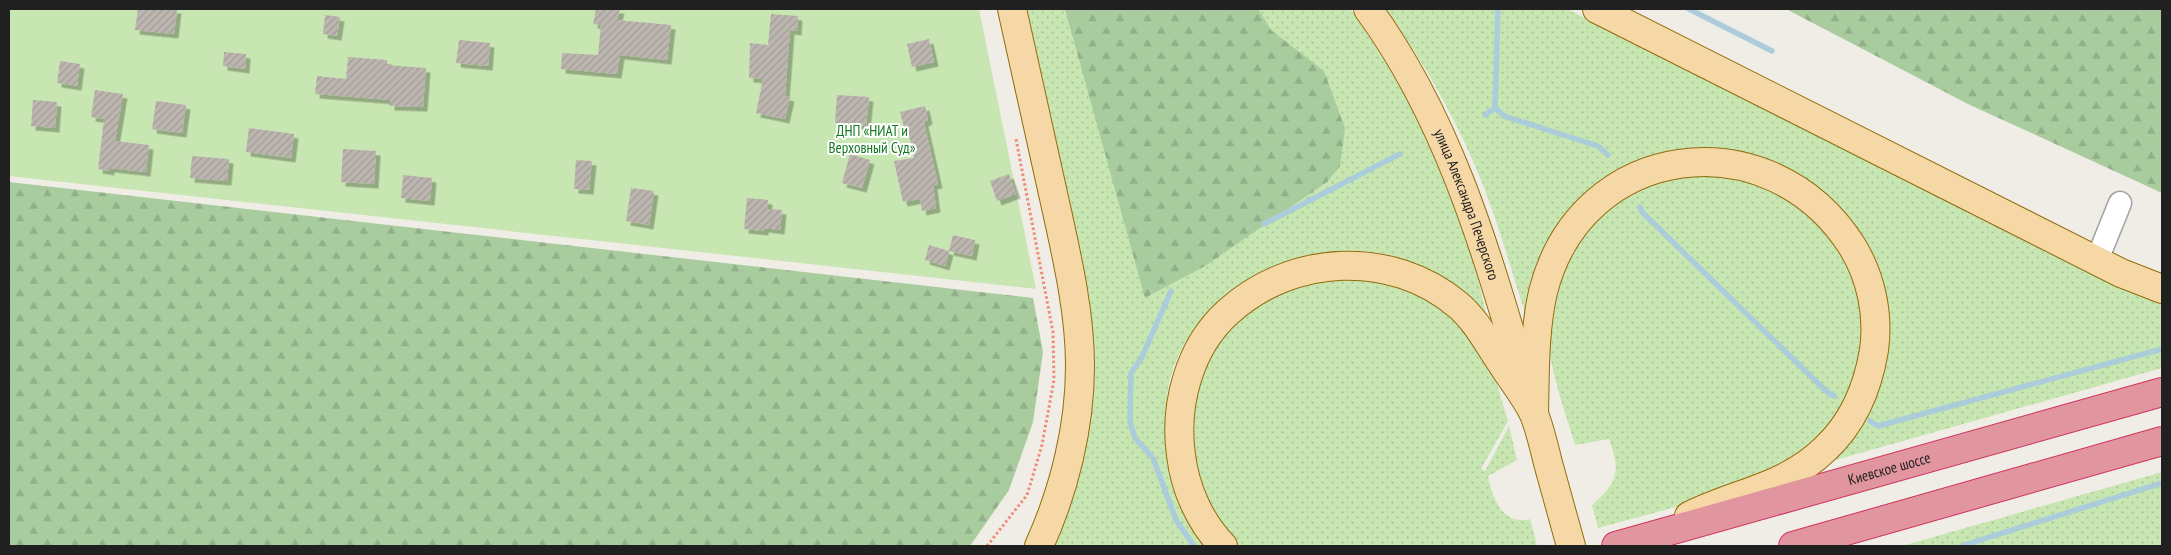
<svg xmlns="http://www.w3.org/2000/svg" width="2171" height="555" font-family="'PT Sans Narrow',sans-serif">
  <defs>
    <pattern id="grass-dots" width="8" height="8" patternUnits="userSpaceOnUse" patternTransform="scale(1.25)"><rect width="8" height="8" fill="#c8e6b1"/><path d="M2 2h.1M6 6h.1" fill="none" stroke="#acc598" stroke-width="1.8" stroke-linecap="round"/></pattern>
    <pattern id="forest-firs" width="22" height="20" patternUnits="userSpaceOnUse" patternTransform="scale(1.25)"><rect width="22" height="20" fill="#a9cc9f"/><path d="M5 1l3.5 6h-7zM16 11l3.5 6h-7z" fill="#91af89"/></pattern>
    <pattern id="building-hatch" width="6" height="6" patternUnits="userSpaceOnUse" patternTransform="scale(1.25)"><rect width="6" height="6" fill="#bdb6b0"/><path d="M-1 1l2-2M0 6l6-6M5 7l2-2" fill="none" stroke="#a29c97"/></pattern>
    <filter id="shadow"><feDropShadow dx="4.5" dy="4.5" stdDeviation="0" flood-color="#0004"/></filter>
  </defs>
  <rect width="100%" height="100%" fill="#f0ede7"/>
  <g fill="url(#grass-dots)">
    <path d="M1023,9H1350C1416,101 1466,208 1487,319C1462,295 1441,274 1408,261C1314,223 1177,293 1167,398C1166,408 1166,419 1167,429C1168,440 1176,453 1180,464C1190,492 1200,519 1210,546H1054C1078,489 1093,429 1095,367C1095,343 1091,318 1089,294Z"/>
    <path d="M1386,9H1567L2162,302V368L1832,461L1849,438L1877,383L1848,223L1688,153L1550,243L1537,271L1525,313C1512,272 1500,230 1485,190C1460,126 1426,65 1386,9Z"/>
    <path d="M1681,175H1730L1791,197L1844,252L1865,316L1855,393L1814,448L1731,492L1598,528L1592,505C1618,482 1621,473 1609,439L1575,445C1565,410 1548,367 1548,331C1548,276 1588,212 1638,190C1652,184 1667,180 1681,175Z"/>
    <path d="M1351,275L1408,287L1456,318L1494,375L1508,421L1481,469L1485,471L1509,426L1517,460L1488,476C1492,498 1503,526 1530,519L1537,545L1531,546H1237L1229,539L1201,494L1190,429L1203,365L1226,331L1253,307L1297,285Z"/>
    <path d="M2162,472V546H1902Z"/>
  </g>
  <g fill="url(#forest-firs)">
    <path d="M1065,9H1258L1271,30L1324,71L1345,128L1340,166L1327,182L1205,266L1145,298Z"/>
    <path d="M1786,9H2162V193L1968,104Z"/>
    <path d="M9,182L1033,298L1043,352L1033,422L1009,490L970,546H9Z"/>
  </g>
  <path fill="#c8e6b1" d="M9,9H979L1036,289L9,176Z"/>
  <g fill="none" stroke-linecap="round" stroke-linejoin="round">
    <g stroke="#abccda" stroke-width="5.5">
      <path d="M1498,9L1495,108L1504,116L1598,146L1608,155"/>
      <path d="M1689,9L1772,51"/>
      <path d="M1485,115L1495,108"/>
      <path d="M1640,207L1642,212L1827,392L1834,396"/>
      <path d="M1264,224L1400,154"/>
      <path d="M1171,291L1141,359L1131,373L1130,422L1135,438L1153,458L1176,520L1194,546"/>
      <path d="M1870,421L1878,426L2162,349"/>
      <path d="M1961,546L2162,483"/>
    </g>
  </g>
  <g fill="url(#building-hatch)" filter="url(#shadow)">
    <path d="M138,9H177L174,34L135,30Z"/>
    <path d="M596,9H620L617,20L671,25L667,60L620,55L617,74L561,69L562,53L598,55L601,25L593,24Z"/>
    <path d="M771,14L798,16L797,31L790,30L785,96L790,97L785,119L756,113L763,79L749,78L750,43L768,45Z"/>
    <path d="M325,15L340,17L337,36L323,34Z"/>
    <path d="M929,39L934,62L912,67L907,44Z"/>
    <path d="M459,40L490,43L488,66L456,63Z"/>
    <path d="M224,52L246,54L245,69L223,66Z"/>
    <path d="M348,57L387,60V65L426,68L423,107L390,106V100L315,94L317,76L346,79Z"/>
    <path d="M60,61L80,64L77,86L57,83Z"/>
    <path d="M95,90L123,94L115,141L149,145L146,172L110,168V171L98,169L104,119L91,117Z"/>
    <path d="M837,95L869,97L866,126L835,123Z"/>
    <path d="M33,100L57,102L55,128L31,126Z"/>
    <path d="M156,101L186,105L182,133L152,129Z"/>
    <path d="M925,106L928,120L924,122L938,184L933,185L936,208L922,211L920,199L903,202L894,161L914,158L907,126L904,127L900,112Z"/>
    <path d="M249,128L294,134L291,158L246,152Z"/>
    <path d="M343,149L376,151L374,184L341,182Z"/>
    <path d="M850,154L870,160L862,188L842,183Z"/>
    <path d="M192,156L229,159L227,181L190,178Z"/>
    <path d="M576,160L592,161L589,190L574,189Z"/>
    <path d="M1009,174L1016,194L997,201L990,181Z"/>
    <path d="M403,175L432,178L430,201L401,198Z"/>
    <path d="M631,188L654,191L649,225L626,221Z"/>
    <path d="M747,198L768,200L767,209L782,210L780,230L764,228V231L744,229Z"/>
    <path d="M953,235L975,240L972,256L949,251Z"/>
    <path d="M929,245L949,251L945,266L925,260Z"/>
  </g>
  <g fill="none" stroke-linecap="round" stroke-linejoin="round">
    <g stroke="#a4a4a4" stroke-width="25">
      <path id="minor" d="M2097,260L2120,203"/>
    </g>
    <g stroke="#916d0b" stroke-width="30">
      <g id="major">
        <path d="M1012,9C1026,72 1040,135 1054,198C1066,253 1080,310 1080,366C1080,427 1064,491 1039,546"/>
        <path id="s1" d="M1368,9C1450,121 1487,254 1526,386"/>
        <path d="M1597,9L2121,273L2162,289"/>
        <path d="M1534,414C1535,374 1534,331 1543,292C1581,140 1770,117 1852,246C1871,277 1879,314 1874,350C1868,387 1853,423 1825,449C1785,488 1737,492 1689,516"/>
        <path d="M1223,546C1200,522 1185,489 1181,455C1174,405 1189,347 1228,312C1292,254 1391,249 1458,305C1477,321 1488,344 1502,364C1512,380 1526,397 1534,414C1540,429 1544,447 1548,463C1556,491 1563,518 1571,546"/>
      </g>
    </g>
    <g stroke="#cf335e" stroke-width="30">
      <g id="highway">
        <path id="s2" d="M1616,546L2162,392"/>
        <path d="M1793,546L2162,441"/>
      </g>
    </g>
    <path stroke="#f08b77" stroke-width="3" stroke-dasharray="2.5 2.5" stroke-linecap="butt" d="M987,546L1027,495L1042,445L1054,380L1053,332L1016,139"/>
    <use href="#minor" stroke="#fff" stroke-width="22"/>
    <use href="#major" stroke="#f6d8a6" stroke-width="28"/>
    <use href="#highway" stroke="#e1959e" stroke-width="28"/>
  </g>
  <g text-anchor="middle" stroke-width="4" stroke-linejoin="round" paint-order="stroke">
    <g font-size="15" fill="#147822" stroke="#fff">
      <text x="872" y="136">ДНП «НИАТ и<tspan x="872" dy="17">Верховный Суд»</tspan></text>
    </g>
    <g font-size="15" fill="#202020" stroke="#fff">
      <text dy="5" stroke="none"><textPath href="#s1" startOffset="220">улица Александра Печерского</textPath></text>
      <text dy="5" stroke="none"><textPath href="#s2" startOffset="284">Киевское шоссе</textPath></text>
    </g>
  </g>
  <rect width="2171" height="555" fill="none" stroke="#202020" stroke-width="20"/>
</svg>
